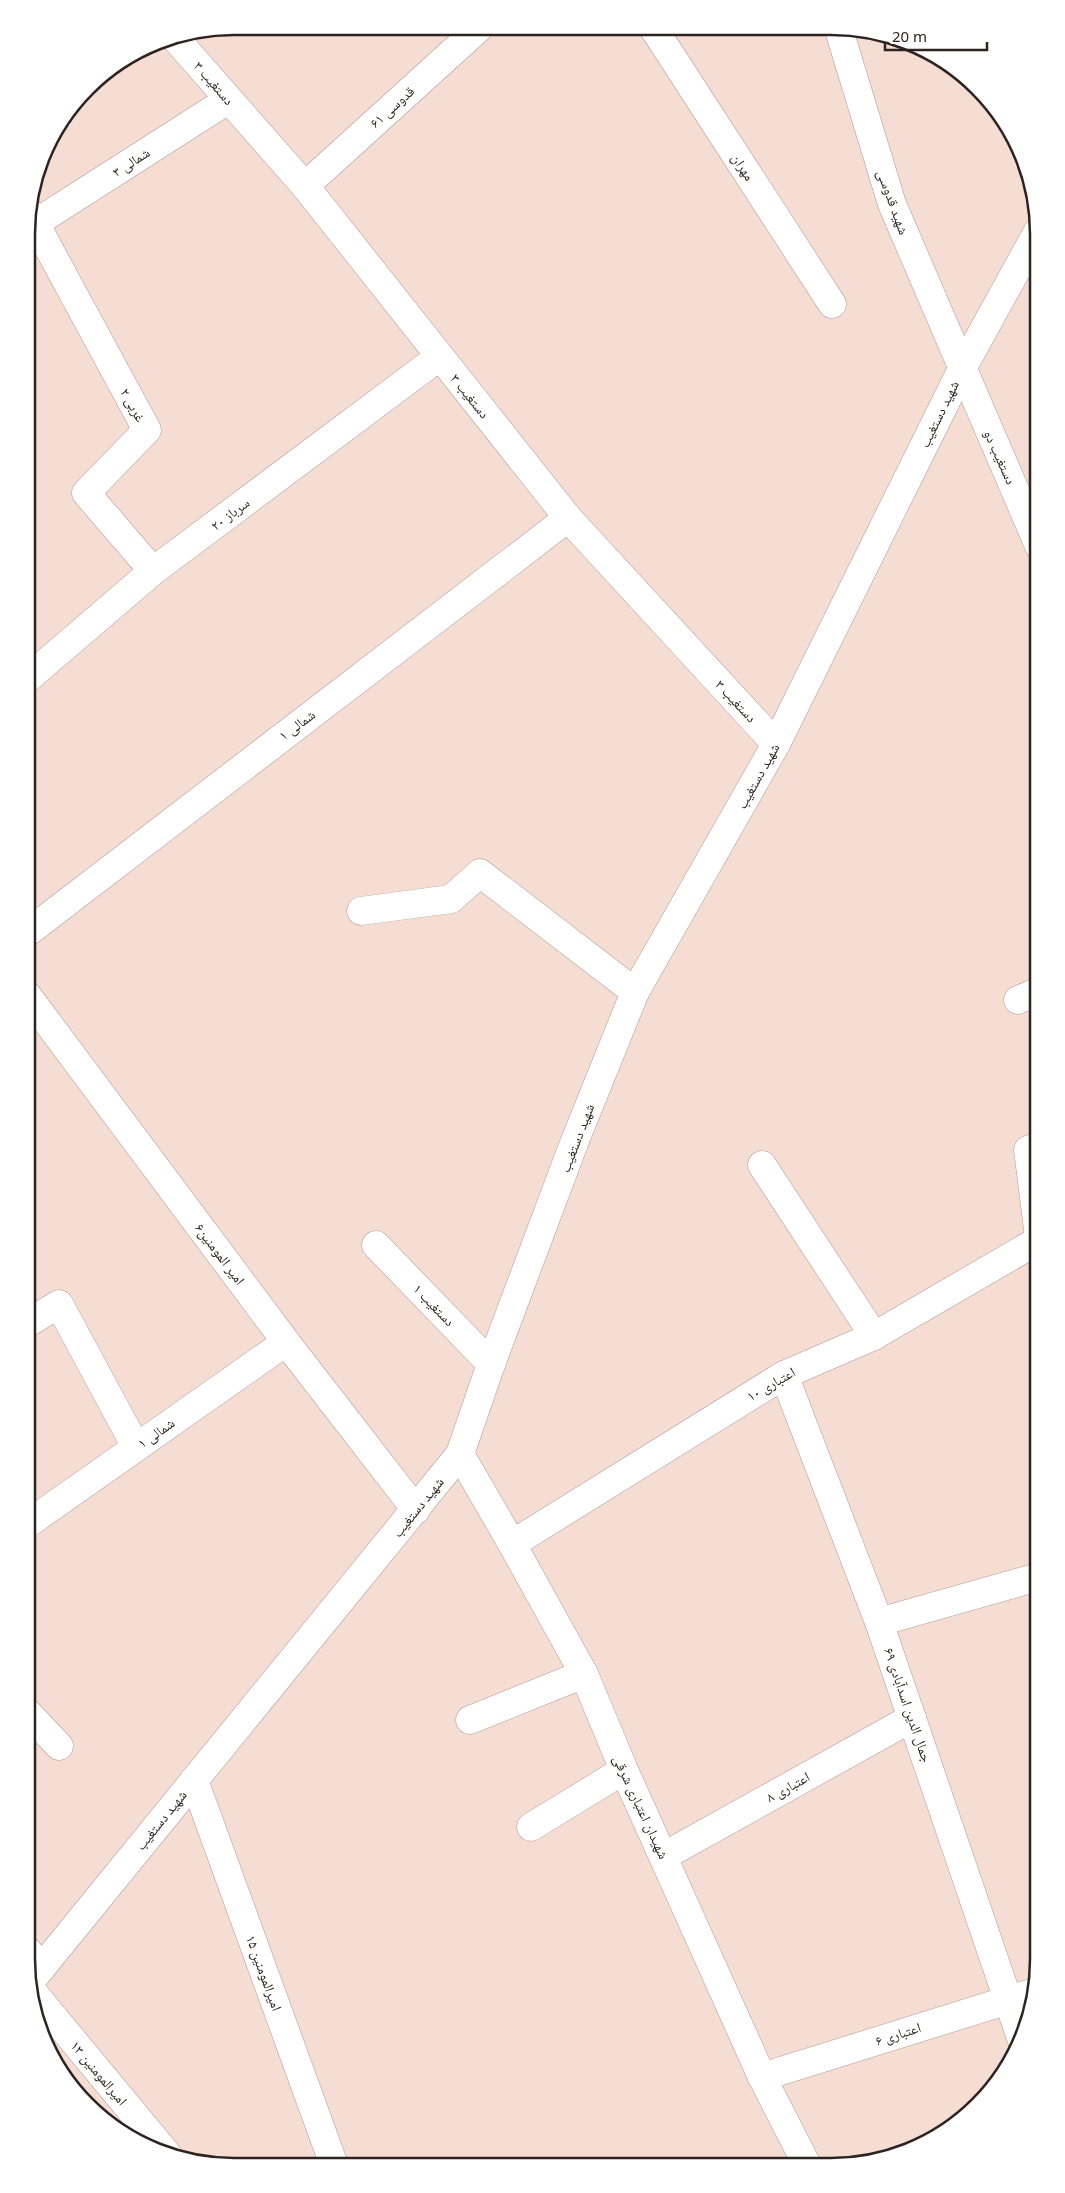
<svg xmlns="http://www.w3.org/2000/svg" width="1065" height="2193" font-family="'Noto Sans','Noto Naskh Arabic',sans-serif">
  <rect width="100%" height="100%" fill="#f5ddd3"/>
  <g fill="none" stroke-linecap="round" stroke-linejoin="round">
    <g stroke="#b09a91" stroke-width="29">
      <g id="minor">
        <path d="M654,29L832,304"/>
        <path d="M175,38L305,186L568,518L776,744"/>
        <path d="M305,186L479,28"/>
        <path d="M29,212L147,430L86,493L153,571"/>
        <path d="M34,224L228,100"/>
        <path d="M27,679L153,571L439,357"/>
        <path d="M361,911L451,899L480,873L635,992"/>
        <path d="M27,933L568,518"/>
        <path d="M27,995L286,1342L416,1510"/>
        <path d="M1018,1000L1039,991"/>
        <path d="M762,1165L874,1336"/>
        <path d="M1039,1237L1028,1150L1039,1146"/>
        <path d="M376,1245L491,1364"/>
        <path d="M26,1324L59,1304L136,1447"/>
        <path d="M784,1375L879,1622L1021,2038"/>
        <path d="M26,1525L286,1342"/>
        <path d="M512,1544L784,1375L874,1336L1039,1240"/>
        <path d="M879,1622L1038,1577"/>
        <path d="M26,1711L59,1746"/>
        <path d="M470,1720L584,1674"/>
        <path d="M194,1780L334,2165"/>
        <path d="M531,1827L624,1770"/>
        <path d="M664,1856L912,1718"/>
        <path d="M26,1949L42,1967"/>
        <path d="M32,1991L167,2154"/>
        <path d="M762,2077L1034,1992"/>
      </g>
    </g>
    <g stroke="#b09a91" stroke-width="29">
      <g id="tertiary">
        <path d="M839,30L892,204L1039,546"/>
        <path d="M460,1454L512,1544L584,1674L624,1770L762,2077L808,2167"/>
        <path d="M30,1982L460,1454L491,1364L574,1143L635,992L776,744L962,369L1038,231"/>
      </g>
    </g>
    <use href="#minor" stroke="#fff" stroke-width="28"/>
    <use href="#tertiary" stroke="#fff" stroke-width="28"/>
  </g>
  <g text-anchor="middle" stroke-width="5" stroke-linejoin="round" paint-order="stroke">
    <g font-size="14" fill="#2d2421" stroke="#fff">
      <text transform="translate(214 83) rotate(49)" y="5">دستغیب ۳</text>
      <text transform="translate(392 107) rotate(-42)" y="5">قدوسی ۶۱</text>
      <text transform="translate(131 162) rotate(-33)" y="5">شمالی ۳</text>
      <text transform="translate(743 167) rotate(57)" y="5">مهران</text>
      <text transform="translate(893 202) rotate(70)" y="5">شهید قدوسی</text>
      <text transform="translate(470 396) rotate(51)" y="5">دستغیب ۳</text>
      <text transform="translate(133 405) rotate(61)" y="5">غربی ۲</text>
      <text transform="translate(939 414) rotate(-64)" y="5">شهید دستغیب</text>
      <text transform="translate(1000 457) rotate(66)" y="5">دستغیب دو</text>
      <text transform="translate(230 514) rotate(-37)" y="5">سرباز ۲۰</text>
      <text transform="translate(736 701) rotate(47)" y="5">دستغیب ۳</text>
      <text transform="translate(297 725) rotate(-37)" y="5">شمالی ۱</text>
      <text transform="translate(758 776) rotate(-61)" y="5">شهید دستغیب</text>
      <text transform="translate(577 1138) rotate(-69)" y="5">شهید دستغیب</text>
      <text transform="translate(220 1254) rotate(53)" y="5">امیر المومنین۶</text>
      <text transform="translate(434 1305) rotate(46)" y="5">دستغیب ۱</text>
      <text transform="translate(771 1384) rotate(-30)" y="5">اعتباری ۱۰</text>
      <text transform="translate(156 1433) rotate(-35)" y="5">شمالی ۱</text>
      <text transform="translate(418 1507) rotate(-51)" y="5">شهید دستغیب</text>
      <text transform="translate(908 1705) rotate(71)" y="5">جمال الدین اسدآبادی ۶۹</text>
      <text transform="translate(788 1787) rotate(-29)" y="5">اعتباری ۸</text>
      <text transform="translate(641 1807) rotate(65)" y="5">شهیدان اعتباری شرقی</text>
      <text transform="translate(161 1820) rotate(-51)" y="5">شهید دستغیب</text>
      <text transform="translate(264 1973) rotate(70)" y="5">امیرالمومنین ۱۵</text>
      <text transform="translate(898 2034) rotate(-18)" y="5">اعتباری ۶</text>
      <text transform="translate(99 2073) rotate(50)" y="5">امیرالمومنین ۱۳</text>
    </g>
  </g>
  <path d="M0 0H1065V2193H0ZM234 35H831A199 199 0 0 1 1030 234V1959A199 199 0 0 1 831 2158H234A199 199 0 0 1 35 1959V234A199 199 0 0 1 234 35Z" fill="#fff" fill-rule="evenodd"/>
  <path fill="none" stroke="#2d2421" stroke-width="2.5" d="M234 35H831A199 199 0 0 1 1030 234V1959A199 199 0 0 1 831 2158H234A199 199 0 0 1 35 1959V234A199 199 0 0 1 234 35Z"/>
  <path d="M885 42v8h102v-8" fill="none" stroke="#2d2421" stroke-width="2.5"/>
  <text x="892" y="42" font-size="15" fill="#2d2421" stroke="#ffffff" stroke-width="4" paint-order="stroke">20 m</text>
</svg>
